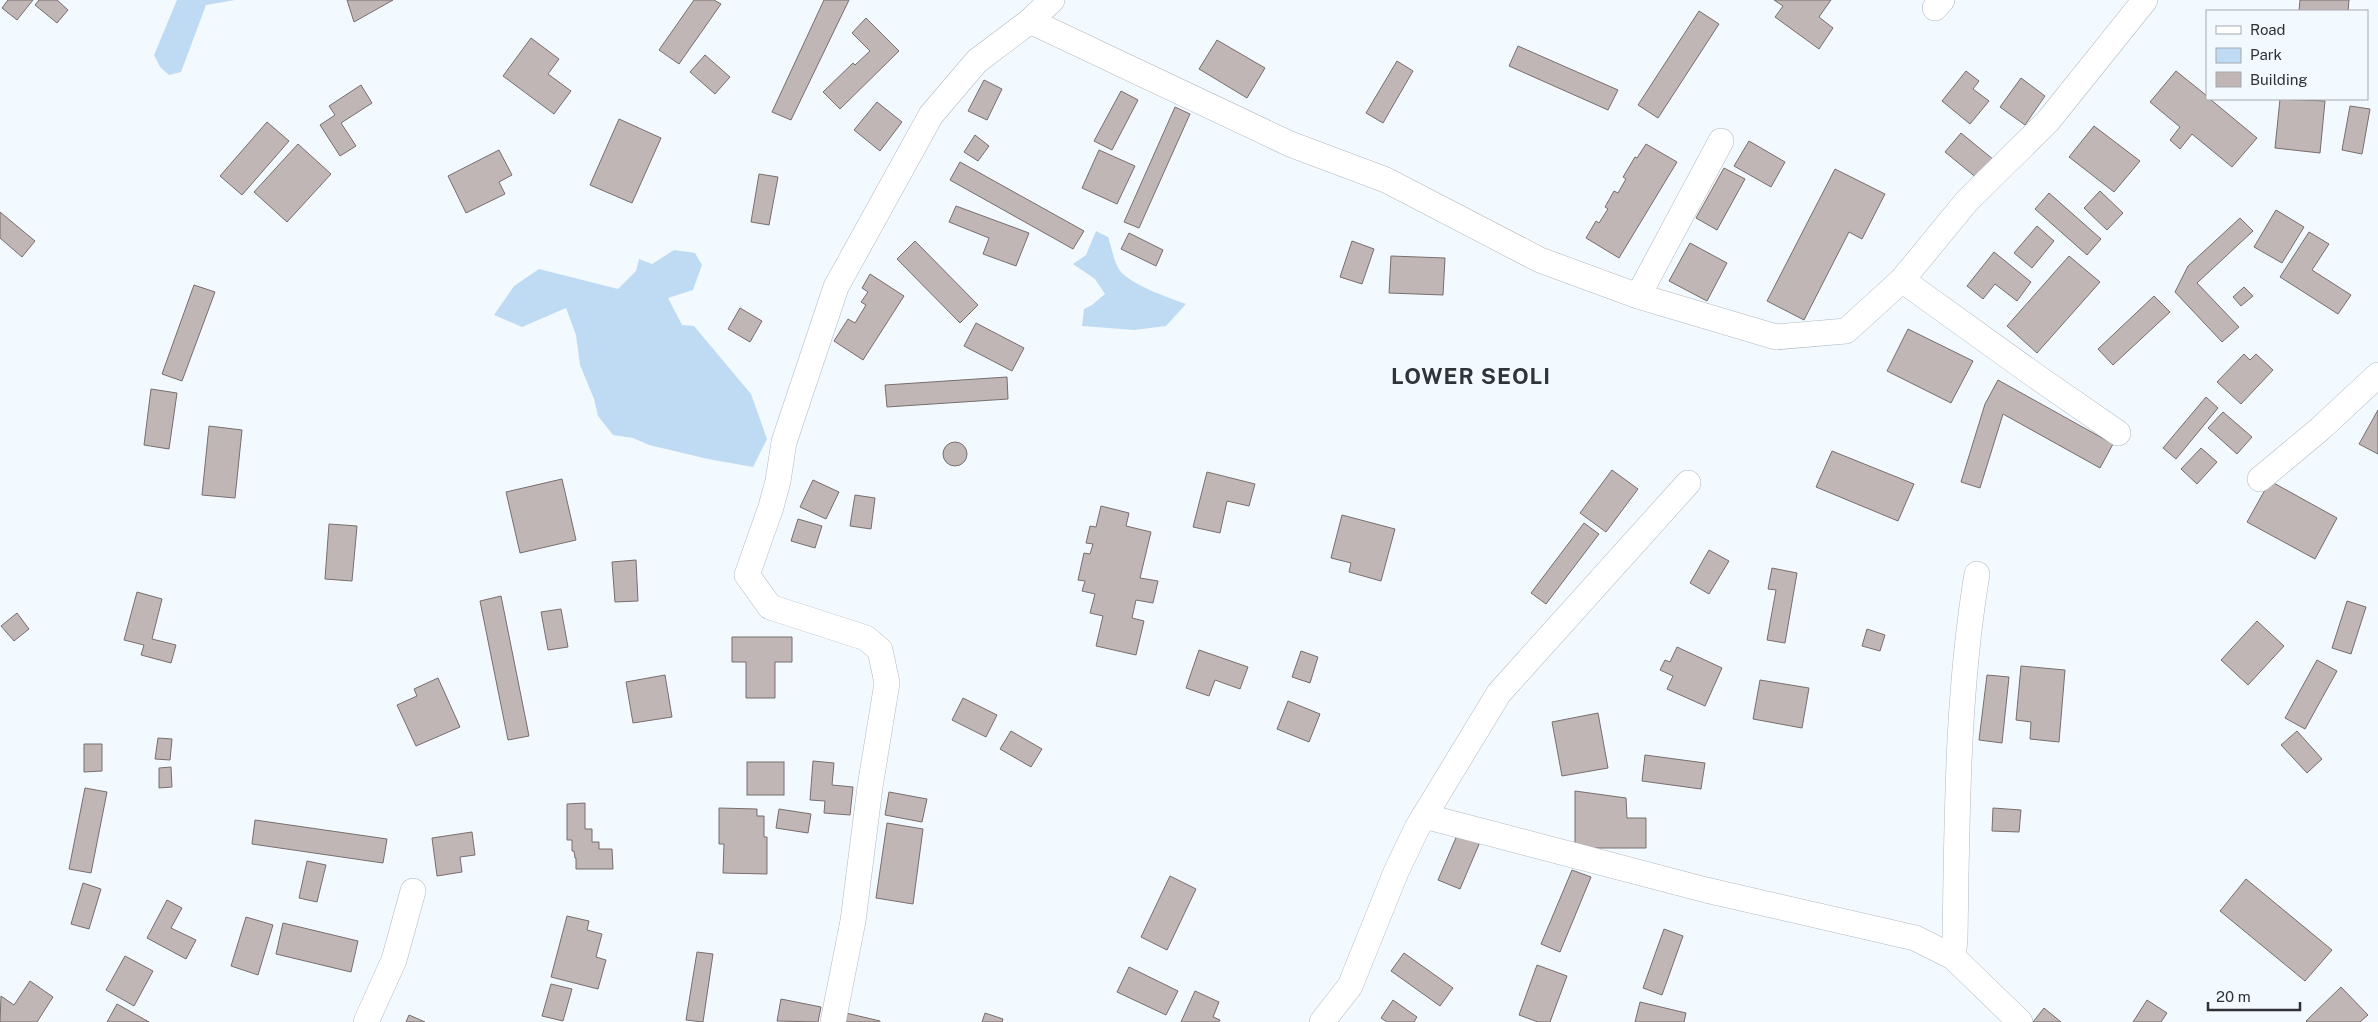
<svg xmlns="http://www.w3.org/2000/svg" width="2378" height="1022" font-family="'Public Sans',sans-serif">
  <rect width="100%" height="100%" fill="#f2f9ff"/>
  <g fill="#bfdbf3">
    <path d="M177,0H235L206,5L181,72L169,75L160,67L154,55Z"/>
    <path d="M1096,231L1108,237C1112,248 1114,265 1122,273C1135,286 1169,298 1186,304L1166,326L1134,330L1082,326L1084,309L1092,305L1105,294L1095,279L1073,264L1086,255Z"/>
    <path d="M674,250L695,253L702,265L693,290L668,298L682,325L694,326L751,394L767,439L753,467L708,459L649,445L633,438L613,435L598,416L594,399L580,365L576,335L566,308L522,327L494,315L514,286L539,269L618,289L636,271L639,259L652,264Z"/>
  </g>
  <g fill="#c0b6b5" stroke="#776e6d">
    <path d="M8,0H33L17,20L2,8Z"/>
    <path d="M39,0H57L68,10L57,23L35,5Z"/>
    <path d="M347,0H393L354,22Z"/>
    <path d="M694,0H714L721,4L679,64L659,50Z"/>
    <path d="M824,0H849L791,120L772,112Z"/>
    <path d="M1774,0H1831L1819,17L1833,28L1819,49L1775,17L1783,6Z"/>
    <path d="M2300,0H2349L2348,11H2299Z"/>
    <path d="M1699,11L1719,24L1658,118L1638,105Z"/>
    <path d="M866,18L899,51L840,109L823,92L853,63L855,65L870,51L852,33Z"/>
    <path d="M531,38L559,59L548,74L571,91L554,114L503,76Z"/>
    <path d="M1217,40L1265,68L1247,98L1199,69Z"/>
    <path d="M1518,46L1618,90L1608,110L1509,66Z"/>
    <path d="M705,55L730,77L715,94L690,72Z"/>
    <path d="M1397,61L1413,71L1383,123L1366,113Z"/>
    <path d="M1966,71L1979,81L1973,89L1989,101L1970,124L1942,101Z"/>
    <path d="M2176,71L2207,96V99H2210L2257,138L2232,167L2192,134L2180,149L2170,140L2180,127L2150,102Z"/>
    <path d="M2021,78L2045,96L2025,125L2000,107Z"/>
    <path d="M984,80L1002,89L987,120L968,111Z"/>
    <path d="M361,85L372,103L341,123L356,146L340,156L320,125L335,115L329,106Z"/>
    <path d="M1121,91L1138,100L1112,150L1094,141Z"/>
    <path d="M2280,99L2325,101L2320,153L2275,148Z"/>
    <path d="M877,102L902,122L880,151L854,130Z"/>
    <path d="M2350,106L2370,109L2362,154L2342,150Z"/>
    <path d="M1175,107L1190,114L1139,228L1124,222Z"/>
    <path d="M619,119L661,138L632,203L590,185Z"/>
    <path d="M267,122L289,141L242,195L220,176Z"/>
    <path d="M2094,126L2140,161L2114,192L2069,157Z"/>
    <path d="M1961,133L1994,160L1978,179L1945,152Z"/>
    <path d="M975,135L989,146L978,161L964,152Z"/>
    <path d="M1749,141L1785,162L1771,187L1734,166Z"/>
    <path d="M298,144L331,174L287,222L254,192Z"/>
    <path d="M1646,144L1677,162L1619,258L1586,238L1596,221L1599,223L1608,209L1605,207L1614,191L1618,193L1626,179L1623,177L1635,157L1637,158Z"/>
    <path d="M499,150L512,175L499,182L505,194L466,213L448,176Z"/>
    <path d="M1099,150L1135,166L1117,204L1082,188Z"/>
    <path d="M960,162L1084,231L1073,249L950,180Z"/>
    <path d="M1724,168L1745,179L1717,230L1696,218Z"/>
    <path d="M1835,169L1885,194L1862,239L1849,232L1804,320L1767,301Z"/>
    <path d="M759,174L778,177L769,225L751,222Z"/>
    <path d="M2100,191L2123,213L2107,230L2084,208Z"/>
    <path d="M2049,193L2101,239L2087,255L2035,209Z"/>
    <path d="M956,206L1029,233L1016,266L983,254L989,238L949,222Z"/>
    <path d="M2276,210L2304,227L2282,263L2254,247Z"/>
    <path d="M0,212L35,241L22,257L0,238Z"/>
    <path d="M2240,218L2253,231L2197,283L2239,327L2222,342L2175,292L2188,266Z"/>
    <path d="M2037,226L2054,241L2032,268L2014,253Z"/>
    <path d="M2309,232L2329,244L2312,270L2351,295L2338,314L2280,277Z"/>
    <path d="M1129,233L1163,250L1156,266L1121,249Z"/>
    <path d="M915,241L978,305L960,323L897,259Z"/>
    <path d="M1352,241L1374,249L1362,284L1340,277Z"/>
    <path d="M1690,243L1727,263L1707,301L1669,281Z"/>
    <path d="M1994,252L2031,282L2017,301L1995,284L1983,299L1967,286Z"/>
    <path d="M1391,256L1445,258L1443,295L1389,293Z"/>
    <path d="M2069,256L2100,282L2037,353L2007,326Z"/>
    <path d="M870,274L904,296L863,360L834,341L848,319L855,323L866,305L861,302L868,292L862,288Z"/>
    <path d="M194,285L215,292L182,381L162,374Z"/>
    <path d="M2244,287L2253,296L2241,306L2233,297Z"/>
    <path d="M2154,296L2170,312L2113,365L2098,349Z"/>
    <path d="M740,308L762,321L750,342L728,329Z"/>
    <path d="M976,323L1024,348L1012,371L964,346Z"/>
    <path d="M1908,329L1973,361L1951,403L1887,371Z"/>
    <path d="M2244,354L2250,360L2256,354L2273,370L2241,404L2217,382Z"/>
    <path d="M1007,377L1008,399L887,407L885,385Z"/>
    <path d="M1998,380L2113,444L2100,468L2003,414L1980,488L1961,482L1985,404Z"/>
    <path d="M151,389L177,393L169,449L144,445Z"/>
    <path d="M2206,397L2218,408L2176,459L2163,448Z"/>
    <path d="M2378,410V454L2359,444Z"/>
    <path d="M2223,412L2252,437L2237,454L2208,428Z"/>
    <path d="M209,426L242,430L235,498L202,495Z"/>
    <circle cx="955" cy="454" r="12"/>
    <path d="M2201,448L2217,462L2197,484L2181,469Z"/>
    <path d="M1832,451L1914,484L1898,521L1816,487Z"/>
    <path d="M1612,470L1638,489L1606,532L1580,513Z"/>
    <path d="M1207,472L1255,484L1249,506L1227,501L1220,533L1193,527Z"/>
    <path d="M562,479L576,540L520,553L506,492Z"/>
    <path d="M813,480L839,492L826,519L800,507Z"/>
    <path d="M2270,481L2337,518L2315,559L2247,522Z"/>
    <path d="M855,495L875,498L871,529L850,526Z"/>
    <path d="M1101,506L1129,513L1126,526L1151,532L1140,578L1158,581L1153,603L1136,600L1132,618L1144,621L1136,655L1096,646L1103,616L1090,613L1095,594L1082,591L1085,581L1078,580L1084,553L1090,554L1093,544L1086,543L1090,526L1096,527Z"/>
    <path d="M1342,515L1395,529L1381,581L1349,572L1351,563L1331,558Z"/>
    <path d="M798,519L822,526L815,548L791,541Z"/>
    <path d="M1584,523L1599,534L1546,604L1531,593Z"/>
    <path d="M329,524L357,526L352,581L325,579Z"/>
    <path d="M1709,550L1729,561L1709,594L1690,583Z"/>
    <path d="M636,560L638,601L615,602L612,562Z"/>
    <path d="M1772,568L1797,573L1785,643L1767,640L1776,590L1768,589Z"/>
    <path d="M137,592L162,599L152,639L176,645L171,663L141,655L144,645L124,640Z"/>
    <path d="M501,596L529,736L508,740L480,601Z"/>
    <path d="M2347,601L2366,607L2351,654L2332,648Z"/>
    <path d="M561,609L568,647L548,650L541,612Z"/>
    <path d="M17,613L29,629L14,641L1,626Z"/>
    <path d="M2257,621L2284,646L2248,685L2221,660Z"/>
    <path d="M1867,629L1885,635L1880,651L1862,646Z"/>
    <path d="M732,637H792V662H775V698H746V662H732Z"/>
    <path d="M1677,647L1722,668L1705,706L1667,689L1673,676L1660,670L1665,660L1670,662Z"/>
    <path d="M1199,650L1248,667L1240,689L1215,680L1209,696L1186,688Z"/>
    <path d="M1301,651L1318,657L1310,683L1292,677Z"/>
    <path d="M2317,660L2337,671L2305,729L2285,718Z"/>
    <path d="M2021,666L2065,670L2059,742L2030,739L2031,722L2016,720Z"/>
    <path d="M665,675L672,717L633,723L626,682Z"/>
    <path d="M1987,675L2009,677L2002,743L1979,740Z"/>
    <path d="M438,678L460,727L416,746L397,705L417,696L414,689Z"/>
    <path d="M1760,680L1809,688L1802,728L1753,719Z"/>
    <path d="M963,698L997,715L986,737L952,720Z"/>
    <path d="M1288,701L1320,714L1309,742L1277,729Z"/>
    <path d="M1598,713L1608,768L1562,776L1552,722Z"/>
    <path d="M1011,731L1042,749L1031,767L1000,749Z"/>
    <path d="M2297,731L2322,759L2307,773L2281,745Z"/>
    <path d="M158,738L172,739L170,760L155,759Z"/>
    <path d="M84,744H102V771L84,772Z"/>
    <path d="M1645,755L1705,763L1701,789L1642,781Z"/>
    <path d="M813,761L834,763L832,785L853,787L850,815L824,813L825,801L810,800Z"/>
    <rect x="747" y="762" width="37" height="33"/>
    <path d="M171,767L172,787L159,788V768Z"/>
    <path d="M85,788L107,792L91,873L69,869Z"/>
    <path d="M1575,791L1626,798L1627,818H1646V848H1575Z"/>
    <path d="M889,792L927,799L922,822L885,815Z"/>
    <path d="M585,803V829H592V842H599V849H612L613,869H576V858H575L574,851H572V840H567V804Z"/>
    <path d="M719,808L757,809V816H764V837H767V874L723,873L724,844H719Z"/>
    <path d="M1993,808L2021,810L2019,832L1992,831Z"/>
    <path d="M779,809L811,814L808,833L776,828Z"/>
    <path d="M255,820L387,839L383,863L252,844Z"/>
    <path d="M887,823L923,829L913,904L876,898Z"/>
    <path d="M472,832L475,855L460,857L462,872L437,876L432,838Z"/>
    <path d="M1458,833L1480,842L1460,889L1438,880Z"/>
    <path d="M307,861L326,865L317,902L299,898Z"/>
    <path d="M1572,870L1591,877L1560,952L1541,944Z"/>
    <path d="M1170,876L1196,889L1167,950L1141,937Z"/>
    <path d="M2246,879L2332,950L2305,981L2220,911Z"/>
    <path d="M83,883L101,889L89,929L71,924Z"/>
    <path d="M167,900L182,908L171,928L196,940L186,959L147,938Z"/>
    <path d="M567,916L589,921L587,930L602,934L596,957L606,960L598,989L551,977Z"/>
    <path d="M246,917L273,925L258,975L231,966Z"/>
    <path d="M283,923L358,941L351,972L276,954Z"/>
    <path d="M1664,929L1683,936L1662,995L1643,988Z"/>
    <path d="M697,952L713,954L703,1022L686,1020Z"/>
    <path d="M1404,953L1453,988L1440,1006L1391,971Z"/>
    <path d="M125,956L153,971L134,1006L106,990Z"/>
    <path d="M1537,965L1567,976L1550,1022H1538L1519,1015Z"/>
    <path d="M1129,967L1178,991L1166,1015L1117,992Z"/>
    <path d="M30,981L53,997L37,1022H0L1,996L14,1005Z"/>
    <path d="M551,984L572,989L563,1021L542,1016Z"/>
    <path d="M2341,987L2368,1015L2360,1022H2307L2306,1021Z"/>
    <path d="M1195,991L1219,1002L1213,1017L1220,1020L1219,1022H1181Z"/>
    <path d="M781,999L821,1007L818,1022L777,1021Z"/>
    <path d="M1393,1000L1417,1017L1414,1022H1387L1381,1018Z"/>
    <path d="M2147,1000L2167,1013L2161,1022H2133Z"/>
    <path d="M1640,1002L1686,1013L1684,1022H1635Z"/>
    <path d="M117,1004L149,1022H107Z"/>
    <path d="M2044,1008L2061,1022H2033Z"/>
    <path d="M846,1013L880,1021V1022H844Z"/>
    <path d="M985,1013L1003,1019L1002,1022H982Z"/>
    <path d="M409,1015L425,1022H406Z"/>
  </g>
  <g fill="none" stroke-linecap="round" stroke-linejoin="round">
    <g stroke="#b2b9bf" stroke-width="26">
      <g id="minor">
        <path d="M1935,8L1942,0"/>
        <path d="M1030,21L1290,144L1386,180L1540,260L1638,296L1776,337L1846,331L1902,280L1967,201L2048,121L2145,0"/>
        <path d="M1902,280L2037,377L2118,433"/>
        <path d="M1638,296L1721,141"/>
        <path d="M2260,479L2320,429L2378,375"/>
        <path d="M1424,816L1706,890L1915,938L1953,957L2020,1022"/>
        <path d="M1953,957L1955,939C1957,818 1957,694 1977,574"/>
        <path d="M366,1022L394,960L413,891"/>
        <path d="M833,1022L853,921L870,787L887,683L880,650L866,638L770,607L747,575L771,507L778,481L784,442L836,287L931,115L977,61L1030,21L1052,0"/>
        <path d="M1322,1022L1350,986L1396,872L1417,828L1499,693L1688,483"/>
      </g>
    </g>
    <use href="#minor" stroke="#fff" stroke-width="25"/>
  </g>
  <g text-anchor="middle" stroke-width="4" stroke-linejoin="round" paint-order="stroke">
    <g font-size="22" font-weight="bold" letter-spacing="1" fill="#2f3439" stroke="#f2f9ff">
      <text x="1471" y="384">LOWER SEOLI</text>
    </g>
  </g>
  <rect x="2206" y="10" width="162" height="90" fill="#f2f9ff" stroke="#a4a9ae"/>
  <rect x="2216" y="26" width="25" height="8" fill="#ffffff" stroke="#a4a9ae"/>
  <text x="2250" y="35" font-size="15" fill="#2f3234">Road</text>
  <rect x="2216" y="48" width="25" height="15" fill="#bfdbf3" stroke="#a4a9ae"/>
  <text x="2250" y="60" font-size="15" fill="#2f3234">Park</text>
  <rect x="2216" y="72" width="25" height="15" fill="#c0b6b5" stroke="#a4a9ae"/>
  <text x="2250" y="85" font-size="15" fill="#2f3234">Building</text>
  <path d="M2208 1002v8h92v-8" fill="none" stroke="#2f3234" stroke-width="2.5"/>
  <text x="2216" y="1002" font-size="15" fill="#2f3234" stroke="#f2f9ff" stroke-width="4" paint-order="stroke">20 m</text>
</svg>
